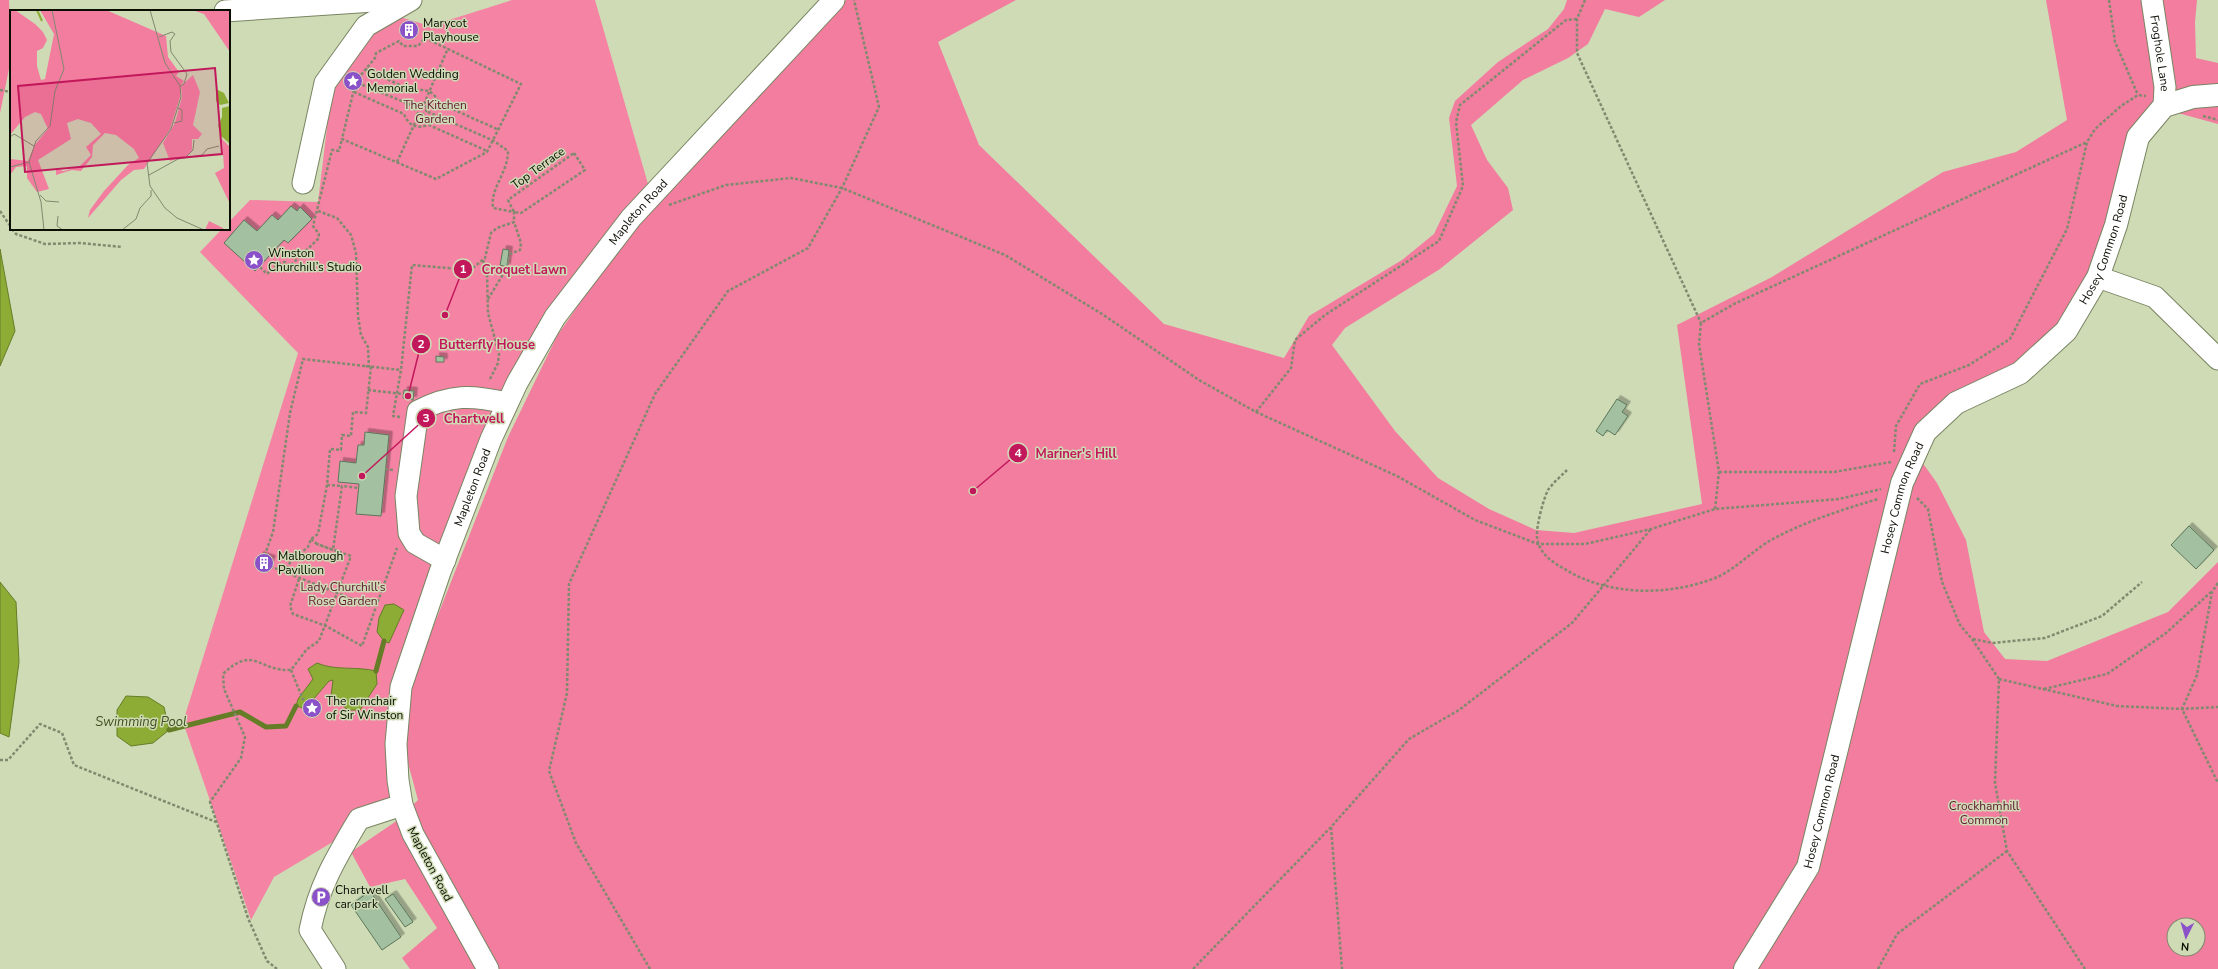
<svg xmlns="http://www.w3.org/2000/svg" width="2218" height="969" font-family="'Nunito Sans',sans-serif">
  <defs>
    <filter id="shadow"><feDropShadow dx="3.5" dy="-3.5" stdDeviation="0" flood-color="#0004"/></filter>
  </defs>
  <rect width="100%" height="100%" fill="#cedbb5"/>
  <path fill="#f584a4" d="M512,0H595L648,184L624,210L552,317L436,567L395,805L274,877L251,920L183,722L298,353L200,252L222,229H229V222L250,200L318,202L333,78L378,21L393,15L430,26Z"/>
  <g fill="#f27d9f" fill-rule="evenodd">
    <path d="M0,0H9L11,59L0,113Z"/>
    <path d="M846,0H1016L938,42L979,145L1164,324L1284,358L1309,316L1402,260L1434,234L1457,186L1449,118L1455,101L1498,62L1548,29L1564,9L1567,0H1665L1639,17L1605,9L1588,44L1568,58L1523,80L1471,125L1487,160L1508,188L1513,210L1440,269L1345,328L1332,345L1395,431L1438,478L1489,509L1536,530L1574,533L1702,504L1677,325L1772,277L1943,172L2016,152L2067,120L2046,0H2197L2195,22L2196,58L2218,63V124L2178,113L2170,95L2137,139L2116,230L2064,329L1936,424L1919,458L1937,483L1966,540L1984,632L2005,659L2047,661L2168,612L2218,562V969H410L402,958L437,928L405,879L370,887L351,852L395,822L418,800L405,752L410,686L508,437L557,336L629,232ZM2174,925H2198V949H2174Z"/>
  </g>
  <g fill="#8dac36" stroke="#667d27">
    <path d="M0,249L15,331L0,366Z"/>
    <path d="M0,582L16,602L19,662L9,737L0,733Z"/>
    <path d="M394,604L404,610L389,643L384,641L377,632L379,618L385,605Z"/>
    <path d="M317,663C335,671 356,666 376,671L377,684L360,710H348L331,696L333,680L329,681L311,702L303,708L296,706L298,699L313,679L308,669Z"/>
    <path d="M126,696L148,697L164,707L169,730L153,743L131,746L117,736V710Z"/>
  </g>
  <g fill="none" stroke-linecap="round" stroke-linejoin="round">
    <g stroke="#667d27" stroke-width="5">
      <path d="M376,671L384,641"/>
      <path d="M169,730L240,712L266,727L286,726L296,706"/>
    </g>
  </g>
  <g fill="#a3c0a1" stroke="#5c765a" filter="url(#shadow)">
    <path d="M412,28V33L405,34V29Z"/>
    <path d="M291,206L297,211L300,207L312,219L288,243L284,240L255,271L224,243L244,220L257,231L272,215L278,220Z"/>
    <path d="M503,249L509,250L507,267L500,265Z"/>
    <path d="M436,356L444,357V362H436Z"/>
    <path d="M404,390L414,391L413,400L403,398Z"/>
    <path d="M1617,399L1627,405L1622,412L1628,416L1615,435L1607,430L1603,436L1596,431Z"/>
    <path d="M365,432L389,435L381,516L356,514L359,484L338,482L340,461L356,463L358,445H364Z"/>
    <path d="M2189,526L2214,550L2196,569L2171,545Z"/>
    <path d="M260,555L272,559L268,571L256,567Z"/>
    <path d="M370,891L401,937L382,950L351,905Z"/>
    <path d="M393,894L413,922L405,927L385,899Z"/>
  </g>
  <g fill="none" stroke-linecap="round" stroke-linejoin="round">
    <g stroke="#798562" stroke-width="23">
      <g id="minor">
        <path id="s1" d="M2152,0L2165,87L2164,106"/>
        <path d="M225,11L389,0"/>
        <path d="M303,183L325,83L366,26L411,0"/>
        <path d="M2098,277L2155,297L2218,359"/>
        <path d="M445,560L415,543L409,533L406,496L418,411C451,394 471,395 507,403"/>
        <path d="M335,969L310,930C319,885 336,858 359,819L402,805"/>
        <path id="s2" d="M488,969L413,834L402,805L398,780L396,744L401,687L440,572L491,439L517,383L555,317L631,218L834,0"/>
      </g>
    </g>
    <g stroke="#798562" stroke-width="24">
      <g id="major">
        <path id="s3" d="M1745,969L1808,867L1902,483L1925,432L1956,403L2020,373L2066,331L2098,277L2116,225L2138,137L2164,106L2193,97L2218,95"/>
      </g>
    </g>
    <g stroke="#818a6f" stroke-width="2.5" stroke-dasharray="3 2" stroke-linecap="butt">
      <path d="M1585,0L1577,19V53L1701,323"/>
      <path d="M2109,0L2115,42L2138,95"/>
      <path d="M425,38L521,84L487,152L436,179L342,139L356,81L375,58L376,53L399,41L403,46H418Z"/>
      <path d="M365,69L413,91C425,88 434,91 439,103L499,130"/>
      <path d="M353,81L416,107"/>
      <path d="M0,90L11,92"/>
      <path d="M354,92L404,114C409,126 416,129 429,125L487,151"/>
      <circle cx="421" cy="109" r="5.5"/>
      <path d="M424,104L448,48"/>
      <path d="M2203,116L2218,120"/>
      <path d="M574,153L585,170L521,213L514,212L508,200Z"/>
      <path d="M397,162L419,114"/>
      <path d="M669,205L726,185L791,178L842,188L1005,255L1102,314L1199,380L1256,412L1397,476L1475,520L1538,544H1585L1651,529L1715,509L1839,499L1881,489"/>
      <path d="M0,211L11,227"/>
      <path d="M318,211L337,218L351,235L356,253L358,316L361,335L368,347L369,367"/>
      <path d="M12,229L16,234L45,244L81,243L122,247"/>
      <path d="M483,260L487,274L488,313L499,354L498,363L489,381"/>
      <path d="M260,267L267,274L278,264L285,262L290,266L318,239L319,234L313,226L332,150L339,151L342,139"/>
      <path d="M488,299L507,268L510,254L520,250L521,243L514,222"/>
      <path d="M365,366L303,359L290,413L273,532L262,563L370,606"/>
      <path d="M368,390L403,394"/>
      <path d="M1256,412L1291,368L1295,340L1325,315L1439,241L1463,186L1456,122L1460,105L1566,20L1577,19"/>
      <path d="M400,417L393,416L401,370L412,265L460,269L474,267L485,258L491,233L497,228L514,222V212L493,208C490,188 508,173 508,151L494,141L426,111"/>
      <path d="M1894,452L1896,426L1920,384L1969,365L2010,339L2067,229L2087,142L2095,129L2121,106L2138,95L2146,96"/>
      <path d="M385,469L393,470"/>
      <path d="M1567,470C1561,476 1553,483 1548,490C1543,500 1536,527 1537,537C1539,555 1554,563 1568,571C1611,596 1669,596 1715,578C1735,570 1752,551 1771,540C1804,522 1841,510 1878,499"/>
      <path d="M1719,472H1834L1891,462"/>
      <path d="M327,485L342,486"/>
      <path d="M1917,498L1928,509L1942,582L1960,625L1972,639L1999,679L1995,783L2007,851L2085,969"/>
      <path d="M1715,509L1719,472L1699,344L1701,323L1734,304L2087,142"/>
      <path d="M311,539L317,544"/>
      <path d="M284,573L291,561L308,547L311,539L318,534L327,485L330,449L341,450L342,435L351,436L353,412L366,413L371,367L365,366L401,370"/>
      <path d="M299,579L290,606L293,614L326,626L362,646L397,548"/>
      <path d="M2218,583L2212,592L2197,675L2182,709L2218,783"/>
      <path d="M1973,639L1992,643L2045,638L2102,616L2142,582"/>
      <path d="M291,670L306,707"/>
      <path d="M1999,679L2117,706L2182,709L2218,707"/>
      <path d="M2044,689L2107,674L2166,633L2211,592"/>
      <path d="M0,760H8L40,724L62,733L74,765L216,822"/>
      <path d="M1331,827L1342,969"/>
      <path d="M277,969L267,961L248,918L210,802L241,758L245,737L224,689L223,674C254,644 259,672 291,670L307,649L319,641L351,556L317,544L333,550L342,486L359,488"/>
      <path d="M650,969L576,843L549,771L567,693L569,584L655,394L728,291L808,248L842,188L879,107L854,0"/>
      <path d="M1193,969L1331,827L1409,739L1459,710L1572,623L1651,529"/>
      <path d="M1878,969L1897,934L2007,851"/>
    </g>
    <use href="#minor" stroke="#fff" stroke-width="21"/>
    <use href="#major" stroke="#fff" stroke-width="22"/>
  </g>
  <defs>
    <g id="building-disc" transform="scale(1)"><circle r="9.5" fill="#8a51c8" stroke="#cedbb5"/><path d="M-4-6H4V6H1V3H-1V6H-4ZM-2.5-4.3h1.7v1.8h-1.7ZM.8-4.3h1.7v1.8H.8ZM-2.5-1h1.7V.8h-1.7ZM.8-1h1.7V.8H.8Z" fill="#fff"/></g>
    <g id="sight-disc" transform="scale(1)"><circle r="9.5" fill="#8a51c8" stroke="#cedbb5"/><path d="M0-6L1.8-2.2L6-1.7L2.9 1.2L3.7 5.4L0 3.3L-3.7 5.4L-2.9 1.2L-6-1.7L-1.8-2.2Z" fill="#fff"/></g>
    <g id="parking-disc" transform="scale(1)"><circle r="9.5" fill="#8a51c8" stroke="#cedbb5"/><path d="M-3.5-5.5H1a3.5 3.5 0 0 1 0 7H-1V5.5H-3.5ZM-1-3.4V-.6H.8a1.4 1.4 0 0 0 0-2.8Z" fill="#fff"/></g>
  </defs>
  <g fill-rule="evenodd">
    <use href="#building-disc" x="409" y="30"/>
    <use href="#sight-disc" x="353" y="81"/>
    <use href="#sight-disc" x="254" y="260"/>
    <use href="#building-disc" x="264" y="563"/>
    <use href="#sight-disc" x="312" y="708"/>
    <use href="#parking-disc" x="321" y="897"/>
  </g>
  <g text-anchor="middle" stroke-width="3" stroke-linejoin="round" paint-order="stroke">
    <g font-size="12" fill="#0a0e03" stroke="#cedbb5" text-anchor="start">
      <text x="423" y="27">Marycot<tspan x="423" dy="14">Playhouse</tspan></text>
      <text x="367" y="78">Golden Wedding<tspan x="367" dy="14">Memorial</tspan></text>
      <text x="268" y="257">Winston<tspan x="268" dy="14">Churchill’s Studio</tspan></text>
      <text x="278" y="560">Malborough<tspan x="278" dy="14">Pavillion</tspan></text>
      <text x="326" y="705">The armchair<tspan x="326" dy="14">of Sir Winston</tspan></text>
      <text x="335" y="894">Chartwell<tspan x="335" dy="14">car park</tspan></text>
    </g>
    <g font-size="12" fill="#0a0e03" stroke="#cedbb5">
      <text dy="4" stroke="none"><textPath href="#s1" startOffset="54">Froghole Lane</textPath></text>
      <text transform="translate(538 168) rotate(-36)" y="4">Top Terrace</text>
      <text dy="4" stroke="none"><textPath href="#s2" startOffset="840">Mapleton Road</textPath></text>
      <text dy="4" stroke="none"><textPath href="#s3" startOffset="837">Hosey Common Road</textPath></text>
      <text dy="4" stroke="none"><textPath href="#s2" startOffset="516">Mapleton Road</textPath></text>
      <text dy="4" stroke="none"><textPath href="#s3" startOffset="501">Hosey Common Road</textPath></text>
      <text dy="4" stroke="none"><textPath href="#s3" startOffset="177">Hosey Common Road</textPath></text>
      <text transform="translate(430 864) rotate(62)" y="4">Mapleton Road</text>
    </g>
    <g font-size="12" fill="#5f1731" stroke="#cedbb5">
      <text x="435" y="109">The Kitchen<tspan x="435" dy="14">Garden</tspan></text>
      <text x="343" y="591">Lady Churchill’s<tspan x="343" dy="14">Rose Garden</tspan></text>
      <text x="1984" y="810">Crockhamhill<tspan x="1984" dy="14">Common</tspan></text>
    </g>
    <g font-size="13" font-style="italic" fill="#424f21" stroke="#cedbb5">
      <text x="141" y="726">Swimming Pool</text>
    </g>
  </g>
  <g transform="translate(10 10)">
    <rect width="220" height="220" fill="#cedbb5"/>
    <path d="M183,65L190,82L183,115L192,124L188,129H182V140L177,146L160,151L153,133L165,113L172,87L171,76Z" fill="#f584a4"/>
    <path d="M0,0H5L25,14L33,22L37,30L33,38L27,41V56L31,70L35,69L44,24L30,0H96L156,26L158,47L169,62L166,66L174,71L171,75L170,87L160,119L134,159L124,160L111,170L78,208L80,200L94,181L118,155L129,148L124,139L106,125L95,123L83,135L82,147L71,161L62,160L46,165V159L54,161L70,156L81,145L76,137L91,124L81,113L68,109L57,113L61,129L28,150L39,179L27,182L17,168V156L6,157L0,165V149L18,151L24,136L38,119L31,104L25,102L15,107L0,125ZM220,0V42L194,4L185,1ZM212,129L220,137V194L205,163L214,158ZM199,211L213,218L214,220H195Z" fill="#f27d9f"/>
    <path d="M206,79L214,83L219,93L210,95L206,91ZM220,96V134L211,126L208,115L212,107V98Z" fill="#8dac36"/>
    <path fill="none" stroke="#8dac36" stroke-width="2" d="M27,0L32,11"/>
    <path fill="none" stroke="#80896e" stroke-width="1" d="M140,0L155,53L170,76L171,87L161,119L137,153L140,176L155,198L167,208L194,220M149,27L162,22L165,24L160,31L161,42L177,64L174,74L170,76M164,113L172,111V100L168,98M0,127L4,124L24,136M177,146L183,140L184,130M19,152L31,192L34,220M0,157L19,152L26,131L40,116L45,81L54,59L42,0M139,165L168,149L192,145L197,139L209,136M30,185L36,191L49,192M48,206L47,216L53,220M112,220L126,209L130,198L141,186V180"/>
    <path fill="#c2185b" fill-opacity="0.15" stroke="#c2185b" stroke-width="2" d="M205,58L212,144L15,162L8,76Z"/>
    <rect width="220" height="220" fill="none" stroke="#0a0e03" stroke-width="2"/>
  </g>
  <path fill="none" stroke="#c2185b" stroke-width="1.5" d="M445 315L463 269M408 396L421 344M362 476L426 418M973 491L1018 453"/>
  <g fill="#c2185b" stroke="#cedbb5" stroke-width="1.5">
    <circle cx="445" cy="315" r="4"/>
    <circle cx="408" cy="396" r="4"/>
    <circle cx="362" cy="476" r="4"/>
    <circle cx="973" cy="491" r="4"/>
    <circle cx="463" cy="269" r="10"/>
    <circle cx="421" cy="344" r="10"/>
    <circle cx="426" cy="418" r="10"/>
    <circle cx="1018" cy="453" r="10"/>
  </g>
  <g font-size="12" text-anchor="middle" font-weight="bold" fill="#fff">
    <text x="463" y="273">1</text>
    <text x="421" y="348">2</text>
    <text x="426" y="422">3</text>
    <text x="1018" y="457">4</text>
  </g>
  <g font-size="13" text-anchor="middle" font-weight="bold" fill="#c2185b" stroke="#cedbb5" stroke-width="3" stroke-linejoin="round" paint-order="stroke">
    <text x="524" y="274">Croquet Lawn</text>
    <text x="487" y="349">Butterfly House</text>
    <text x="474" y="423">Chartwell</text>
    <text x="1076" y="458">Mariner's Hill</text>
  </g>
  <g transform="translate(2186 937) rotate(185)"><circle r="19" fill="#cedbb5" stroke="#80896e"/>
  <path d="M0-3L7 15L0 10L-7 15Z" fill="#8a51c8"/>
  <text y="-6" font-size="11" font-weight="bold" text-anchor="middle" fill="#0a0e03">N</text>
  </g>
</svg>
